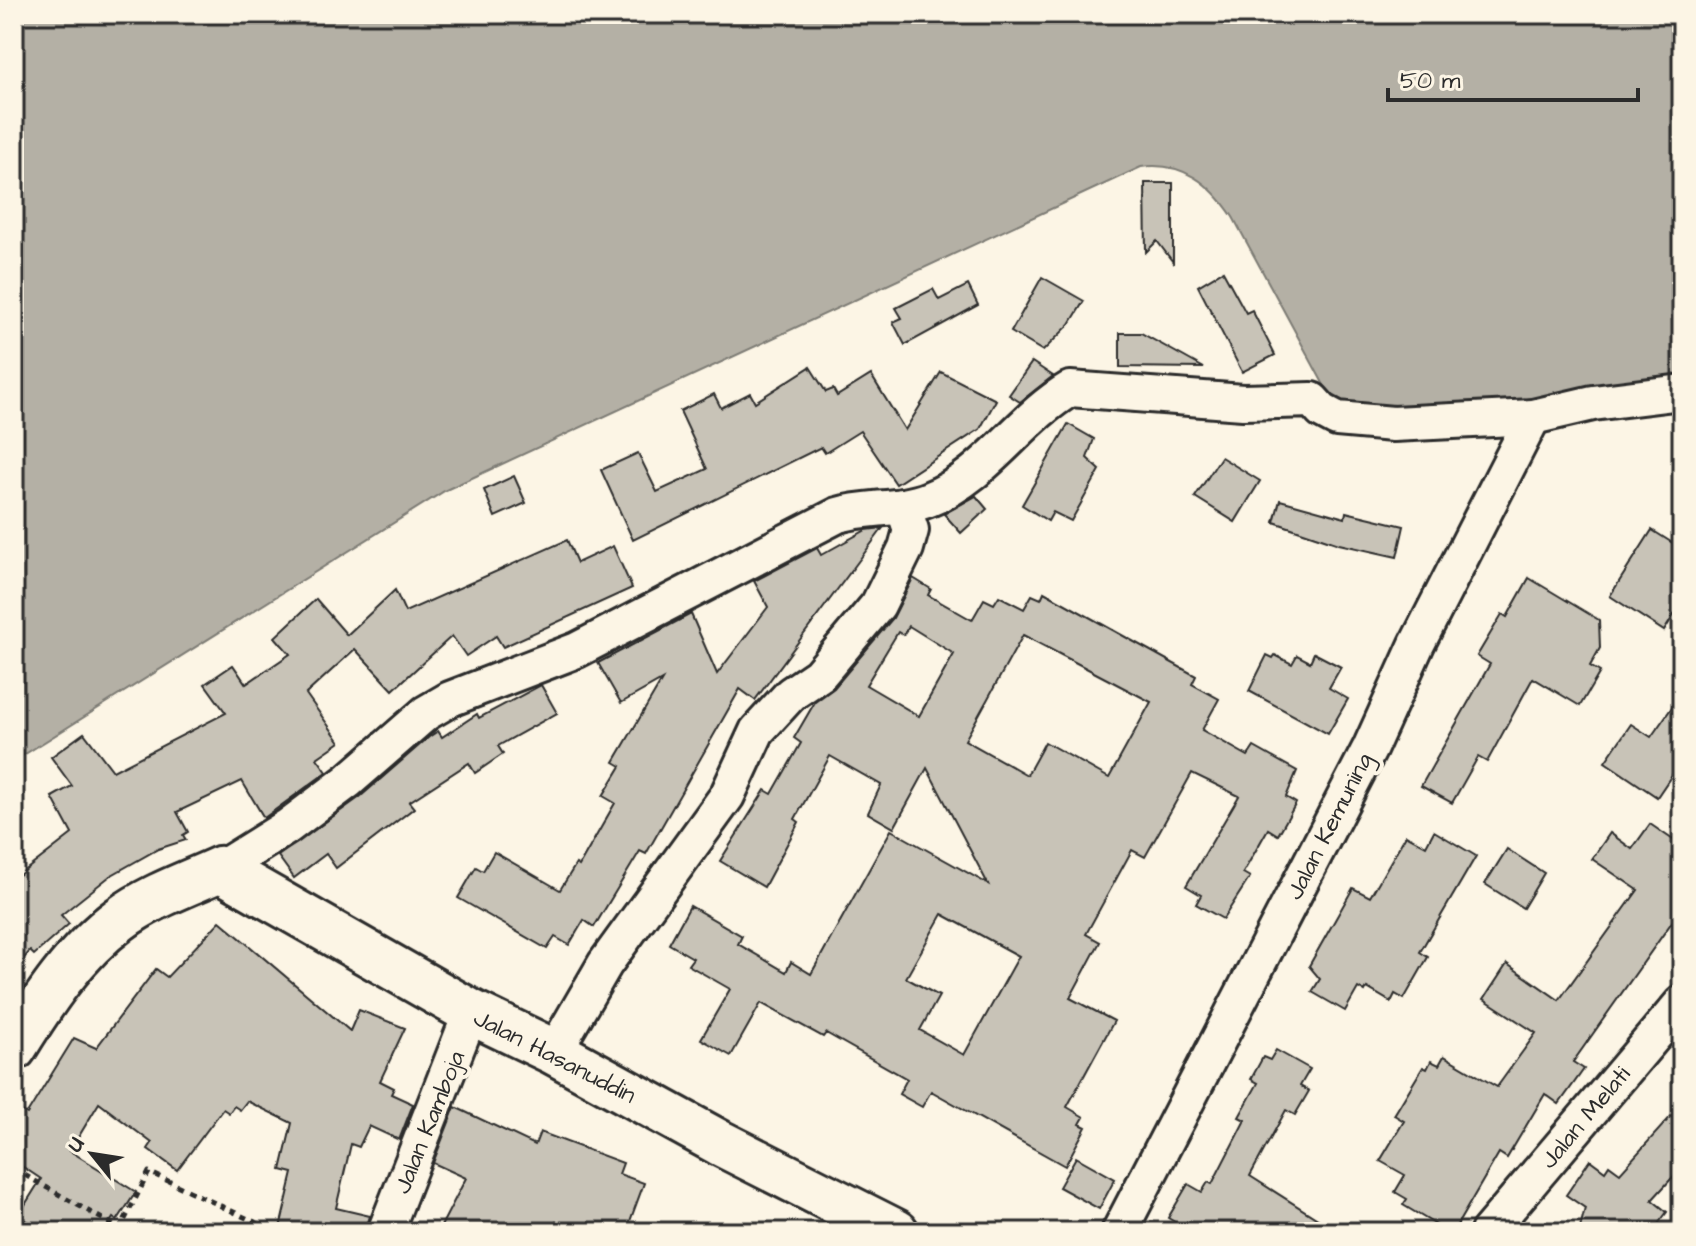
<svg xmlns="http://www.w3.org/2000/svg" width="1696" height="1246" font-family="'Architects Daughter',sans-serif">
  <rect width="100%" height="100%" fill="#fcf5e5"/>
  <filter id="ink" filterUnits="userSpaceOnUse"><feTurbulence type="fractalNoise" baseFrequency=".0125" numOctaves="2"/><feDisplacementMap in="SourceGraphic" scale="16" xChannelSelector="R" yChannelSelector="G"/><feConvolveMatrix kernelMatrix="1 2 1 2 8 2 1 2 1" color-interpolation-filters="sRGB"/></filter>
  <g filter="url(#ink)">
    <path fill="#b4b0a5" stroke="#7d7b74" stroke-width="2" d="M14,14H1682V412L1345,415L1331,398L1233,217C1211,184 1183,161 1141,167L446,490L14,761Z"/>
    <g fill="#c8c3b7" stroke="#2b2b2b" stroke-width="2" fill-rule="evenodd">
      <path d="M1145,183H1173V262L1157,241L1146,252Z"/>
      <path d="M1223,271L1246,313L1252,310L1275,355L1242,372L1198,286Z"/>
      <path d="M1042,277L1084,301L1070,324L1043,351L1011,332Z"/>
      <path d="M968,285L978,305L905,345L893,322L902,318L896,308L933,289L939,300Z"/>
      <path d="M1120,333H1141L1204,368L1120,367Z"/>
      <path d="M1032,362L1053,376L1020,402L1009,395Z"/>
      <path d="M810,367L826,392L833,389L837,396L871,375L905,430L941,372L996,400L980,429L896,484L860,431L825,453L821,447L633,540L601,470L638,453L657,492L707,469L680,411L714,394L721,408L750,393L755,402Z"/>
      <path d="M1068,424L1094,439L1087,458L1100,470L1071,521L1053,512L1048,521L1022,505Z"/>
      <path d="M1221,457L1260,481L1235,522L1195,497Z"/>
      <path d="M514,476L526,503L495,517L484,490Z"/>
      <path d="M976,496L987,509L961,533L944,514Z"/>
      <path d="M1280,500L1345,518L1346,512L1404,526L1397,557L1339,544L1274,522Z"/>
      <path d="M883,528L755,700L740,689L646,854L640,851L594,927L584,920L569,945L555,937L547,949L458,898L476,867L483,871L494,852L560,890L576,864L579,866L615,803L603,796L621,766L614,762L662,680L621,703L598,663L691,614L717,674L768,607L754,581L817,548L821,555L866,530Z"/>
      <path d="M1652,530L1682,549V602L1664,631L1610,596Z"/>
      <path d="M567,540L577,563L613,546L632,588L503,647L496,636L466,656L452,636L393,690L355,649L306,694L340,742L317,758L327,772L264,818L242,781L177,812L188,832L183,835L186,840L158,849L110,876L61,915L69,924L34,955L30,951L14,970V879L72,834L52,797L72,786L51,757L84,733L113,771L226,713L205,684L233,665L246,684L290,654L275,637L316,599L347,635L395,590L405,612Z"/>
      <path d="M913,578L931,589L928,595L972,620L984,599L994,604L999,596L1024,609L1032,595L1041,599L1044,592L1196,676L1192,684L1219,699L1202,730L1248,756L1254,747L1297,771L1286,797L1296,803L1278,835L1268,829L1243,873L1250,877L1223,919L1196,904L1201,895L1186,886L1239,796L1192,773L1145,857L1132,850L1086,934L1100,942L1070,998L1114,1021L1067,1107L1084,1117L1080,1124L1086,1127L1065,1166L931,1091L922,1107L899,1094L907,1079L826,1033L823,1037L761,1003L731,1056L701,1039L730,989L688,965L693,958L669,944L690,906L742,936L738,944L786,972L791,962L811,974L891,830L988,884L927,768L894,828L868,813L881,785L830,756L795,819L799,822L764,887L720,861L765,790L772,794L801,743L794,738L815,702L834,688L893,618ZM909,626L954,654L919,716L866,685L898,632L903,635ZM1023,635L1151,702L1109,778L1045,742L1027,775L965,740ZM942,914L1019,956L964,1055L920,1030L939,996L906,978Z"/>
      <path d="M1529,578L1599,620L1600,648L1590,666L1600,672L1580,706L1533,678L1487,762L1478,757L1452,803L1421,786L1490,664L1477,656L1502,614L1507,617Z"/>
      <path d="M1314,653L1341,667L1329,688L1348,699L1328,734L1249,691L1267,655L1273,658L1275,655L1292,664L1297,655L1310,662Z"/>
      <path d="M541,685L557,713L498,746L503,754L475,773L469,763L409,802L414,808L336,868L326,854L294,878L278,856L360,797L429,737L438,731L442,737L477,714L479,718Z"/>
      <path d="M1682,693V760L1657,797L1605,762L1631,724L1651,737Z"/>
      <path d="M1650,824L1682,846V929L1672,922L1573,1062L1584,1069L1559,1104L1545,1094L1507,1158L1499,1153L1453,1232H1448L1403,1205L1407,1199L1395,1192L1405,1175L1380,1161L1404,1121L1394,1115L1423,1067L1427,1069L1431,1061L1439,1065L1444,1056L1497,1087L1536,1033L1484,999L1507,964L1559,1000L1638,890L1592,859L1610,833L1632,849Z"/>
      <path d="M1434,831L1476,856L1420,952L1428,957L1404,999L1395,994L1391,1002L1367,988L1365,992L1358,988L1345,1011L1312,992L1320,979L1309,966L1353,888L1370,897L1406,835L1426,846Z"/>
      <path d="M1507,849L1544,873L1523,908L1485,884Z"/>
      <path d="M220,921L350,1031L359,1010L405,1028L380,1081L394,1088L391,1094L413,1104L399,1140L369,1126L359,1147L351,1144L336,1208L370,1216L365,1232H279L293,1173L281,1170L292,1123L247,1101L240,1110L234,1106L229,1113L223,1109L177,1170L148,1149L152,1143L99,1103L70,1151L136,1192L117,1221L113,1218L104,1232H45L18,1216L41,1179L14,1161V1106L27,1114L74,1038L96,1048L156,969L167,977Z"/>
      <path d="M1276,1050L1310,1069L1300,1086L1309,1091L1295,1115L1286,1110L1250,1176L1338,1232H1192L1168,1218L1188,1184L1202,1192L1208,1182L1212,1184L1245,1120L1239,1117L1258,1083L1251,1079L1263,1057L1270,1060Z"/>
      <path d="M1682,1104V1167L1652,1200L1667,1212L1652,1232H1579L1585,1208L1566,1195L1590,1160L1605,1171L1609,1165L1620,1173Z"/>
      <path d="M455,1107L535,1145L540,1132L623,1163L619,1174L644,1183L626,1232H586L556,1222L553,1229L522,1222L517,1232H438L466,1178L433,1163Z"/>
      <path d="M1076,1157L1115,1179L1099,1209L1059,1187Z"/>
    </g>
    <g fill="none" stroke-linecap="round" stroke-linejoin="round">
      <g stroke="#2b2b2b" stroke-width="40">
        <g id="street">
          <path d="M220,869L287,827L348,781L426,713L450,699L577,650L838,515C868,506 900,511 929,499C987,476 1019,419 1070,389L1243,402L1312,400L1322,411L1337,419L1393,424L1533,417L1593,403L1682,392"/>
          <path d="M554,1052L605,964L727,796L757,731L791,694L819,675L878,605L906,548L911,530L903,506"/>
          <path d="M385,1232L471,1012"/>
          <path d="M1119,1232L1370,748L1417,644L1533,417"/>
          <path d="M1488,1232L1682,1003"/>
        </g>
      </g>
      <g stroke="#2b2b2b" stroke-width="50">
        <path id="secondary" d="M14,1048C43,1001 75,952 120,919C149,897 187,884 220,869L471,1012L554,1052L720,1143L896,1232"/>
      </g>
      <path stroke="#2b2b2b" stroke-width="5" stroke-dasharray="6 6" stroke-linecap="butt" d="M14,1169L120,1229L149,1172L276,1232"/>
      <use href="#street" stroke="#fcf5e5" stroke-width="34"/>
      <use href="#secondary" stroke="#fcf5e5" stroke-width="44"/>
    </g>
  </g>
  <g text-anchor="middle" stroke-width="8" stroke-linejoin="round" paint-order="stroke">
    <g font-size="24" fill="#2b2b2b" stroke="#fcf5e5">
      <text transform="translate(1329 826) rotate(-63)" y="8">Jalan Kemuning</text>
      <text transform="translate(555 1056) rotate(27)" y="8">Jalan Hasanuddin</text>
      <text transform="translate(1585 1117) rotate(-50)" y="8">Jalan Melati</text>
      <text transform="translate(429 1122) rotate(-68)" y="8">Jalan Kamboja</text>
    </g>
  </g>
  <rect width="1696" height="1246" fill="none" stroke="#fcf5e5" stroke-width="48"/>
  <rect x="24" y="24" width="1648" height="1198" fill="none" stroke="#2b2b2b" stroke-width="3" filter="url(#ink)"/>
  <g transform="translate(92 1154) rotate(300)" stroke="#fcf5e5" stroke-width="6" paint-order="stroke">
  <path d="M0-6L14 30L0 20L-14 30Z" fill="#2b2b2b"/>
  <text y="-12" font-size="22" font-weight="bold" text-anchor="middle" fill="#2b2b2b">U</text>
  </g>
  <path d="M1388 88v12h250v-12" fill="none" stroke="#2b2b2b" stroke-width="4"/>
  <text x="1400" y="88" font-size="24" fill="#2b2b2b" stroke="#fcf5e5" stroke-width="6" paint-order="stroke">50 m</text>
</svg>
